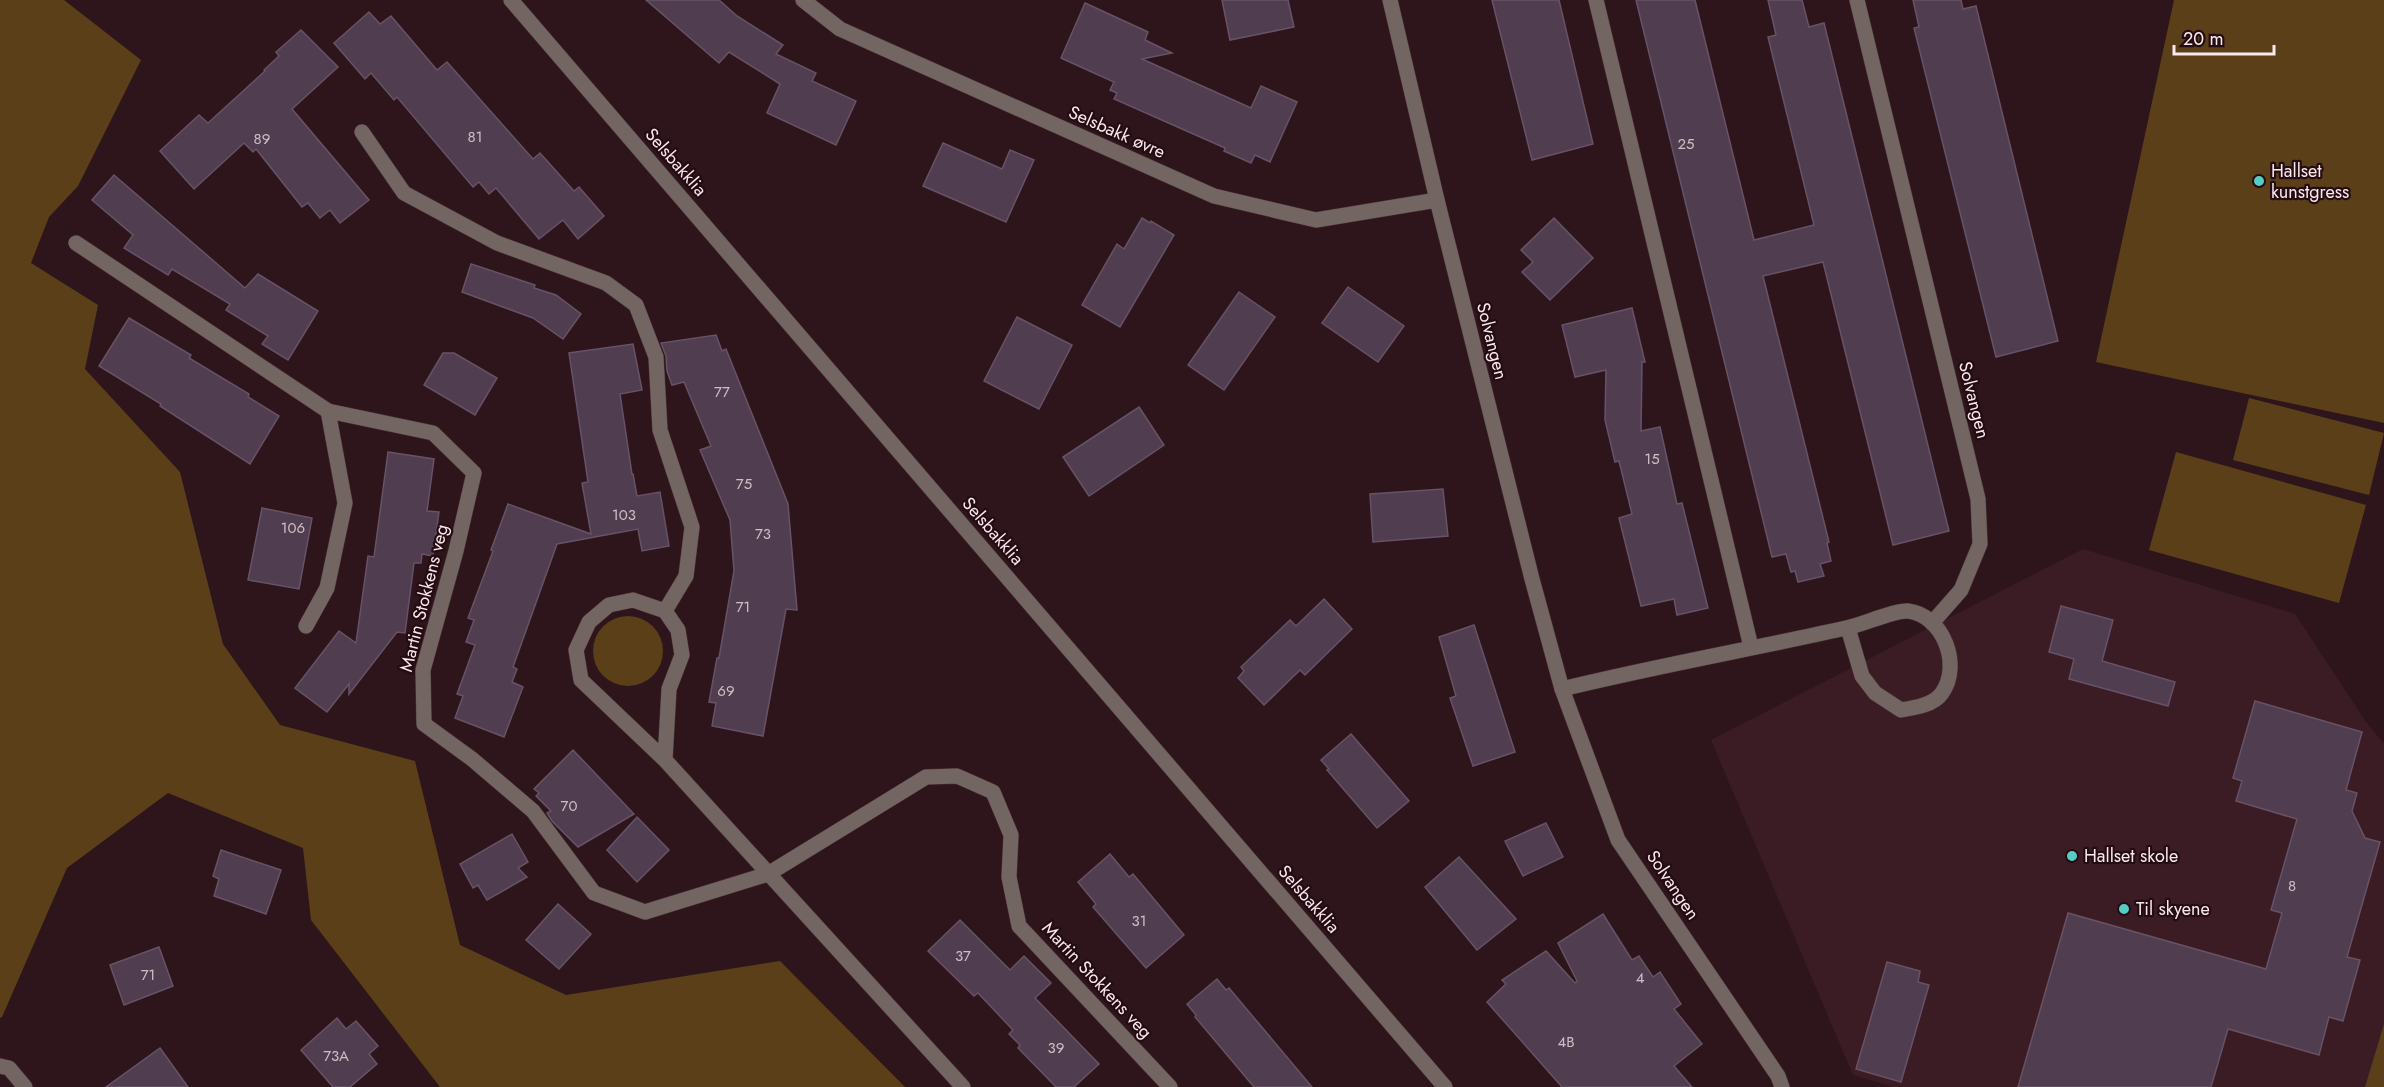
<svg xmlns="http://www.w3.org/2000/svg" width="2384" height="1087" font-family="Jost,sans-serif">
  <rect width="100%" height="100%" fill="#2e151c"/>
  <path fill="#3b1c25" d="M2083,549L2295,614L2366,722L2384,744V1087H1893L1853,1075L1711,740Z"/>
  <g fill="#5b3f18">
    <path d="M0,0H64L141,60L78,186L49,217L31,263L98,305L85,369L180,472L223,644L280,725L415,761L460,945L566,995L780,961L905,1087H440L311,920L303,848L168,793L67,868L2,1017L0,1018Z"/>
    <path d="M2174,0H2384V423L2096,362Z"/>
    <path d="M2249,398L2384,433L2369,495L2233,460Z"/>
    <path d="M2176,452L2366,505L2339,603L2149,550Z"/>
    <circle cx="628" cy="651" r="35"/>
    <path d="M2384,1024V1087H2365Z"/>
  </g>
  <g fill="#513d50" stroke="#675266" stroke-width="1.5">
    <path d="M646,0H719L737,16L783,45L776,54L816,73L812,81L856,101L836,145L767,113L780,84L729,52L719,63Z"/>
    <path d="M1222,0H1288L1294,27L1230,40Z"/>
    <path d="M1492,0H1559L1593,144L1532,160Z"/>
    <path d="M1636,0H1695L1754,240L1814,225L1768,37L1776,35L1768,0H1802L1809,27L1824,23L1949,531L1893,545L1823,262L1763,276L1829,542L1827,543L1831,561L1820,564L1824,576L1798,582L1795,571L1791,572L1786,554L1772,557Z"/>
    <path d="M1913,0H1961L1963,9L1976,6L2058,341L1996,357L1914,28L1919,27Z"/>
    <path d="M1085,3L1148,32L1145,40L1172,53L1142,59L1251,108L1261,86L1297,102L1270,162L1255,155L1251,163L1224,151L1225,148L1114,99L1117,93L1110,90L1114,82L1061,58Z"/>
    <path d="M369,12L380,24L391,16L437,70L447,62L533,159L540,153L574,191L579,187L604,216L578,239L563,220L539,239L496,188L489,194L479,182L473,187L397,97L394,100L371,73L365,79L334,43Z"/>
    <path d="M301,30L338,67L292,109L369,200L340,223L330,210L320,218L308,203L302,207L256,149L253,152L244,143L194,189L160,151L199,115L208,123L265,71L264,70L279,56L276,52Z"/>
    <path d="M943,143L1002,169L1010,150L1034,160L1006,222L923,186Z"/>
    <path d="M114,175L245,288L258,274L318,311L288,360L262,344L268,336L226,310L230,304L172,269L168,275L124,248L133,235L92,200Z"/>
    <path d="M1142,218L1150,223L1151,221L1174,235L1120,327L1082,305L1117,244L1124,249Z"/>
    <path d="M1554,218L1593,258L1550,300L1522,272L1533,262L1521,250Z"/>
    <path d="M471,264L535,285L534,288L556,295L581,314L563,339L533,318L462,292Z"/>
    <path d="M1348,287L1404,326L1378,362L1322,323Z"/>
    <path d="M1239,292L1275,317L1224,390L1188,365Z"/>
    <path d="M1632,308L1645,362H1642L1641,431L1660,427L1677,504L1682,503L1708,608L1677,615L1674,599L1641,606L1619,518L1632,514L1619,461L1615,462L1605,420L1606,370L1575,377L1562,325Z"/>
    <path d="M1017,317L1072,345L1039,409L984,381Z"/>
    <path d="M129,318L191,355L189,358L249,394L248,397L279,416L250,464L160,406L161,404L99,366Z"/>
    <path d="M716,335L722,351L726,349L788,504L797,610L786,609L763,736L712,726L716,703L709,702L717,658H719L734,571L730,520L700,450L711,446L684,382L672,385L667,371L666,356L661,343Z"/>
    <path d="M633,344L642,390L620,394L632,474H633L637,496L660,492L669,546L642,551L638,529L557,544L513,667L517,669L512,682L523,687L504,737L455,718L463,696L457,694L475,645L466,642L474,620L468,618L493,551L491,550L508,504L591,534L582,483L588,482L569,353Z"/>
    <path d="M443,353H454L497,378L475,415L424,385Z"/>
    <path d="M1139,407L1164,445L1089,496L1063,457Z"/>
    <path d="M388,452L434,459L427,511L439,512L433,556L422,554L421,563H414L405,633L397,632L349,694V684L327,712L295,688L339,631L356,643L368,556L374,557Z"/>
    <path d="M1443,489L1448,536L1373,542L1370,494Z"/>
    <path d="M262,508L312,518L299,589L248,580Z"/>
    <path d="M1324,599L1352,629L1305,675L1300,670L1264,705L1238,678L1244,671L1241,667L1290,620L1296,626Z"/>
    <path d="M2061,606L2113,620L2102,661L2175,682L2168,706L2069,679L2074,659L2049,652Z"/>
    <path d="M1474,625L1515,752L1473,766L1450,698L1456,696L1439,637Z"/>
    <path d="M2255,701L2362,732L2346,790L2357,793L2352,811L2365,838L2380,842L2347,957L2360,960L2343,1021L2329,1017L2319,1055L2228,1029L2211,1087H2018L2068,913L2266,969L2282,913L2271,910L2297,819L2236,801L2242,781L2233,778Z"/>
    <path d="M1351,734L1409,801L1377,828L1327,770L1329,769L1321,760Z"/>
    <path d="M573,750L634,814L578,847L552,821L547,813L551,811L536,796L539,793L534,789Z"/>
    <path d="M637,817L669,850L637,882L607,850Z"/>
    <path d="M1546,823L1563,857L1523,876L1505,841Z"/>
    <path d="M512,834L528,862L518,868L527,877L487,900L478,885L473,888L460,864Z"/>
    <path d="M221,850L281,870L266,914L214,896L219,879L213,876Z"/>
    <path d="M1110,854L1129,877L1133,874L1184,935L1146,968L1093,907L1096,904L1078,882Z"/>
    <path d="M1459,857L1516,919L1477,950L1425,887Z"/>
    <path d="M558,904L591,934L559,969L526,940Z"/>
    <path d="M1603,914L1632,960L1639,956L1653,977L1660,972L1681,1004L1674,1009L1702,1044L1674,1066L1692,1087H1562L1487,1002L1506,984L1502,980L1546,951L1575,983L1577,981L1558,943Z"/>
    <path d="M960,920L1010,970L1024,956L1051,983L1035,998L1099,1064L1074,1087H1056L1018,1048L1020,1045L1009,1034L1013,1030L978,993L974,996L928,951Z"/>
    <path d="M159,947L173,986L124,1005L110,965Z"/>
    <path d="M1887,962L1920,971L1918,982L1929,985L1901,1082L1856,1069Z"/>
    <path d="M1217,979L1226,990L1229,988L1312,1087H1254L1195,1017L1196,1015L1187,1004Z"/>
    <path d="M337,1018L346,1029L356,1021L378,1046L369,1054L377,1064L350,1087H333L301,1050Z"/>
    <path d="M160,1048L188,1087H106Z"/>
  </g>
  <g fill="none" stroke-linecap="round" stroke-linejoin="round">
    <g stroke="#4b3339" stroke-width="16">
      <g id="minor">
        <path d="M803,0L840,29L1214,196L1316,220L1437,200"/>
        <path d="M1390,0L1437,200L1532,579L1562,689L1618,840L1778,1076L1782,1087"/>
        <path d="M1596,0L1751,647"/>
        <path d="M1857,0L1978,499L1980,544L1961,590L1932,623"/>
        <path d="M362,132L404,193L497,243L606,283L636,305L656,357L660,430L692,527L686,576L665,611"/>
        <path d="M76,243L328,411L433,433L474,473L456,551L423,670L424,724L472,759L533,811L594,893L645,912L768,874L926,777L957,776L993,792L1011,835L1009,877L1019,926L1170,1087"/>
        <path d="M306,626L327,588L345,503L328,411"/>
        <path d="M1562,689C1656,666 1752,649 1846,628C1862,625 1894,610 1908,611C1943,615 1962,665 1942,693C1934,705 1914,708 1901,710L1875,693L1862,676L1848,628"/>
        <path d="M665,760L669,689L682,655L678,630L665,611L633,600L609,605L589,622L576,650L581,680L665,760L963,1087"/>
        <path d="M0,1066L9,1068L25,1087"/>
      </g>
    </g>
    <g stroke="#4b3339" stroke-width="16">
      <path id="tertiary" d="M511,0L1445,1087"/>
    </g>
    <use href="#minor" stroke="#736561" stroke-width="15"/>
    <use href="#tertiary" stroke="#736561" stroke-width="15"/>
  </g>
  <g fill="#54cdc6" stroke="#240c13" stroke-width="2">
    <circle cx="2259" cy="181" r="6"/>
    <circle cx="2072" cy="856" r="6"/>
    <circle cx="2124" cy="909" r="6"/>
  </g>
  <g text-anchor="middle" stroke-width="4.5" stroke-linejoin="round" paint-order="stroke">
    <g font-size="15" fill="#d0bdc5">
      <text x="475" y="142">81</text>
      <text x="262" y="144">89</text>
      <text x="1686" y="149">25</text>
      <text x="722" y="397">77</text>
      <text x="1652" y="464">15</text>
      <text x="744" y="489">75</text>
      <text x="624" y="520">103</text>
      <text x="293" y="533">106</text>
      <text x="763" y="539">73</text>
      <text x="743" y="612">71</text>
      <text x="726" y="696">69</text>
      <text x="569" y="811">70</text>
      <text x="2292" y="891">8</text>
      <text x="1139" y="926">31</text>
      <text x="963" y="961">37</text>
      <text x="148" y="980">71</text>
      <text x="1640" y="983">4</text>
      <text x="1566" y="1047">4B</text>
      <text x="1056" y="1053">39</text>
      <text x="336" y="1061">73A</text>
    </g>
    <g font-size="18" fill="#fae8ec" stroke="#240c13">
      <text transform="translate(1117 132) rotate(24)" y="6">Selsbakk øvre</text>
      <text transform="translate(676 162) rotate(49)" y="6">Selsbakklia</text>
      <text transform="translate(1492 341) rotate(76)" y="6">Solvangen</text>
      <text transform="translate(1974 400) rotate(76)" y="6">Solvangen</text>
      <text transform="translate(993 531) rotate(49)" y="6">Selsbakklia</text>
      <text transform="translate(424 598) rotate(-76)" y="6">Martin Stokkens veg</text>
      <text transform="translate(1673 885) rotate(56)" y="6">Solvangen</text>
      <text transform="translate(1309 899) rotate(49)" y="6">Selsbakklia</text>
      <text transform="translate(1097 980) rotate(47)" y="6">Martin Stokkens veg</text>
    </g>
    <g font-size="18" fill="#fae8ec" stroke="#240c13" text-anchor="start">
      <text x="2271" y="177">Hallset<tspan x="2271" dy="21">kunstgress</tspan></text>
      <text x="2084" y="862">Hallset skole</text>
      <text x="2136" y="915">Til skyene</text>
    </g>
  </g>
  <path d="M2174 45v9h100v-9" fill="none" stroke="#fae8ec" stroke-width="3"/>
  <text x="2183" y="45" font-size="18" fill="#fae8ec" stroke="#240c13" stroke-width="4.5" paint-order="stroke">20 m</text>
</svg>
